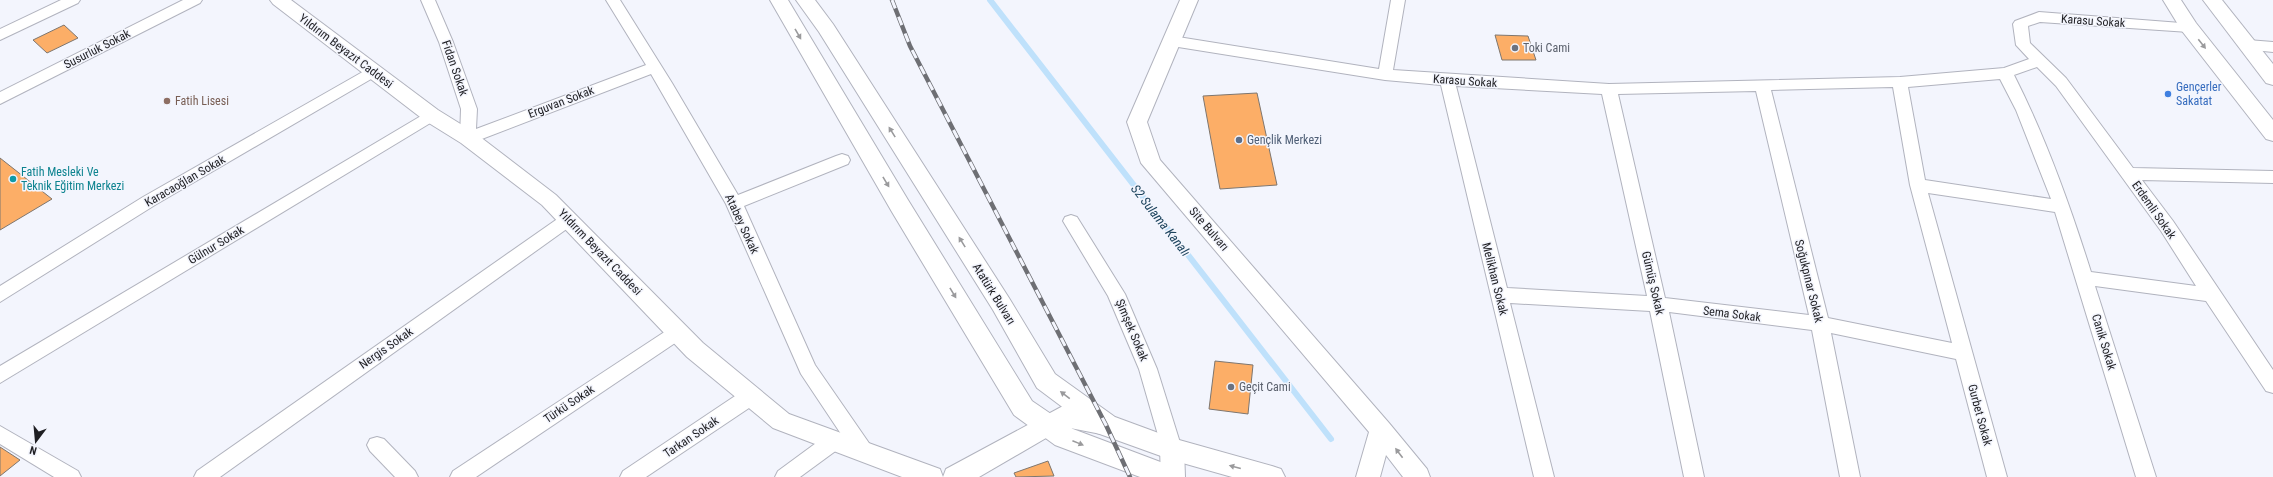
<svg xmlns="http://www.w3.org/2000/svg" width="2273" height="477" font-family="'Roboto Condensed',sans-serif">
  <rect width="100%" height="100%" fill="#f3f5fd"/>
  <g fill="none" stroke-linecap="round" stroke-linejoin="round">
    <path stroke="#bfe1fb" stroke-width="6" d="M990,0L1331,439"/>
  </g>
  <g fill="#fcae67" stroke="#7e766f">
    <path d="M64,25L78,38L47,53L33,40Z"/>
    <path d="M1495,35L1528,36L1536,60H1502Z"/>
    <path d="M1257,93L1277,185L1220,189L1203,96Z"/>
    <path d="M0,158L52,199L0,230Z"/>
    <path d="M1215,361L1253,365L1248,414L1209,409Z"/>
    <path d="M0,447L20,460L0,476Z"/>
    <path d="M1048,461L1054,476L1016,477L1014,473Z"/>
  </g>
  <g fill="none" stroke-linecap="round" stroke-linejoin="round">
    <g stroke="#b1b3be" stroke-width="2">
      <g id="minor">
        <path d="M61,0H80L78,3L0,40V29Z"/>
        <path d="M183,0H202L200,3L0,104V92Z"/>
        <path d="M421,0H435L453,42L477,109L476,129L646,65L606,0H620L672,83L738,195L836,156L842,154L848,156L850,160L848,164L744,206L815,365L871,446L874,452L871,458L864,460L857,458L801,374L726,204L651,74L474,142L468,144L462,142L460,138L461,109L439,42Z"/>
        <path d="M1391,0H1405L1393,70L1609,84L1900,77L2004,68L2029,59L2016,45L2013,24L2015,21L2039,12L2194,24L2196,27L2194,30L2189,32L2040,22L2028,26L2030,43L2066,78L2133,168L2273,171V183L2142,180L2173,221L2273,370V393L2266,391L2206,301L2095,286L2156,477H2136L2055,212L1928,193L2007,477H1987L1956,359L1831,333L1860,477H1840L1812,330L1669,312L1704,477H1684L1650,311L1510,303L1554,477H1534L1441,85L1385,80L1172,46L1167,44L1165,41L1167,38L1172,36L1379,69ZM2037,67L2056,86L2161,231L2196,286L2091,272C2070,205 2046,138 2014,75ZM2000,79L2016,110L2051,199L1925,180L1908,87ZM1456,86L1602,94L1647,296L1507,288ZM1893,87L1910,185L1952,343L1828,318L1771,90ZM1756,91L1809,315L1665,298L1618,94Z"/>
        <path d="M2248,40L2273,42V52L2243,49L2241,45L2243,41Z"/>
        <path d="M373,66L378,67L381,71L378,75L155,205L0,302V286L143,197Z"/>
        <path d="M431,110L437,111L439,115L437,119L0,383V366Z"/>
        <path d="M569,213L575,215L577,219L575,223L220,477H194L197,471L563,215Z"/>
        <path d="M1071,215L1077,217L1125,294L1157,369L1182,449L1179,455L1172,457L1165,455L1162,449L1139,369L1108,296L1063,221L1065,217Z"/>
        <path d="M678,325L684,327L687,332L684,337L476,477H450L453,471L672,327Z"/>
        <path d="M751,388L758,390L760,396L758,402L646,477H620L623,471L744,390Z"/>
        <path d="M0,426L78,471L81,477H54L0,444Z"/>
        <path d="M834,433L841,435L844,441L841,447L800,477H775L778,471L827,435Z"/>
        <path d="M377,437L384,439L415,471L418,477H395L370,451L367,445L370,439Z"/>
      </g>
    </g>
    <g stroke="#b1b3be" stroke-width="2">
      <g id="tertiary">
        <path d="M270,0H291L438,110L475,133L556,195L703,343L789,414L940,469L943,477L946,469L1063,406L1114,418L1118,425L1114,432L1106,435L1065,427L979,477H902L773,428L687,357L542,205L461,143L424,120L273,4Z"/>
        <path d="M1180,0H1198L1147,122L1160,160L1389,423L1427,469L1430,477H1403L1386,455L1380,477H1356L1369,432L1141,163L1127,122Z"/>
        <path d="M1172,439L1180,442L1184,449L1185,477H1161L1160,449L1164,442Z"/>
      </g>
    </g>
    <g stroke="#b1b3be" stroke-width="2">
      <g id="secondary">
        <path d="M770,0H788L908,200L1032,401L1073,429L1179,469L1183,477H1140L1055,445L1014,415L892,212Z"/>
        <path d="M796,0H815L833,24L1009,298L1055,374L1115,417L1172,438L1272,466L1281,469L1285,477H1232L1172,460L1097,433L1037,388L993,310L819,32Z"/>
      </g>
    </g>
    <g stroke="#b1b3be" stroke-width="2">
      <g id="trunk">
        <path d="M2163,0H2181L2196,23L2273,120V141L2266,139L2182,31Z"/>
        <path d="M2203,0H2222L2273,64V85L2266,83Z"/>
      </g>
    </g>
    <use href="#minor" fill="#fff" fill-rule="evenodd"/>
    <use href="#tertiary" fill="#fff" fill-rule="evenodd"/>
    <use href="#secondary" fill="#fff" fill-rule="evenodd"/>
    <use href="#trunk" fill="#fff" fill-rule="evenodd"/>
    <g stroke="#6e6f74" stroke-width="4.5">
      <path id="rail" d="M892,0L910,46L1106,425L1130,477"/>
    </g>
    <use href="#rail" stroke="#f3f5fd" stroke-width="3" stroke-dasharray="9" stroke-linecap="butt"/>
  </g>
  <defs><path id="oneway-solid" d="M-6-.8H1V-3.2L6.5 0L1 3.2V.8H-6Z"/></defs>
  <g fill="#9a9a9c">
    <use href="#oneway-solid" transform="translate(798 34) rotate(60)"/>
    <use href="#oneway-solid" transform="translate(2202 44) rotate(52)"/>
    <use href="#oneway-solid" transform="translate(892 132) rotate(-122)"/>
    <use href="#oneway-solid" transform="translate(886 182) rotate(59)"/>
    <use href="#oneway-solid" transform="translate(962 242) rotate(-122)"/>
    <use href="#oneway-solid" transform="translate(953 293) rotate(59)"/>
    <use href="#oneway-solid" transform="translate(1065 395) rotate(-143)"/>
    <use href="#oneway-solid" transform="translate(1078 443) rotate(22)"/>
    <use href="#oneway-solid" transform="translate(1399 453) rotate(-127)"/>
    <use href="#oneway-solid" transform="translate(1235 467) rotate(-165)"/>
  </g>
  <g fill="#6b7280" stroke="#f3f5fd" stroke-width="1.5">
    <circle cx="1515" cy="48" r="4"/>
    <circle cx="1231" cy="387" r="4"/>
  </g>
  <circle fill="#3f7fe0" stroke="#f3f5fd" stroke-width="1.5" cx="2168" cy="94" r="4"/>
  <circle fill="#8d6e63" stroke="#f3f5fd" stroke-width="1.5" cx="167" cy="101" r="4"/>
  <circle fill="#5c6f8a" stroke="#f3f5fd" stroke-width="1.5" cx="1239" cy="140" r="4"/>
  <circle fill="#0f9aa8" stroke="#f3f5fd" stroke-width="1.5" cx="13" cy="179" r="4"/>
  <g text-anchor="middle" stroke-width="3" stroke-linejoin="round" paint-order="stroke">
    <g font-size="12" fill="#1f1f23" stroke="#f3f5fd">
      <text transform="translate(2093 21) rotate(4)" y="4">Karasu Sokak</text>
      <text transform="translate(97 49) rotate(-27)" y="4">Susurluk Sokak</text>
      <text transform="translate(346 51) rotate(37)" y="4">Yıldırım Beyazıt Caddesi</text>
      <text transform="translate(455 68) rotate(71)" y="4">Fidan Sokak</text>
      <text transform="translate(1465 81) rotate(4)" y="4">Karasu Sokak</text>
      <text transform="translate(561 102) rotate(-21)" y="4">Erguvan Sokak</text>
      <text transform="translate(185 181) rotate(-30)" y="4">Karacaoğlan Sokak</text>
      <text transform="translate(2154 210) rotate(55)" y="4">Erdemli Sokak</text>
      <text transform="translate(742 224) rotate(65)" y="4">Atabey Sokak</text>
      <text transform="translate(1209 229) rotate(49)" y="4">Site Bulvarı</text>
      <text transform="translate(216 245) rotate(-31)" y="4">Gülnur Sokak</text>
      <text transform="translate(600 252) rotate(46)" y="4">Yıldırım Beyazıt Caddesi</text>
      <text transform="translate(1495 279) rotate(76)" y="4">Melikhan Sokak</text>
      <text transform="translate(1809 281) rotate(76)" y="4">Soğukpınar Sokak</text>
      <text transform="translate(1653 283) rotate(77)" y="4">Gümüş Sokak</text>
      <text transform="translate(994 294) rotate(58)" y="4">Atatürk Bulvarı</text>
      <text transform="translate(1732 314) rotate(7)" y="4">Sema Sokak</text>
      <text transform="translate(1132 330) rotate(67)" y="4">Şimşek Sokak</text>
      <text transform="translate(2104 342) rotate(73)" y="4">Canik Sokak</text>
      <text transform="translate(386 348) rotate(-35)" y="4">Nergis Sokak</text>
      <text transform="translate(569 404) rotate(-34)" y="4">Türkü Sokak</text>
      <text transform="translate(1980 415) rotate(75)" y="4">Gurbet Sokak</text>
      <text transform="translate(691 437) rotate(-34)" y="4">Tarkan Sokak</text>
    </g>
    <g font-size="12" fill="#5b616d" stroke="#f3f5fd" text-anchor="start">
      <text x="1523" y="52">Toki Cami</text>
      <text x="1239" y="391">Geçit Cami</text>
    </g>
    <g font-size="12" fill="#366cbe" stroke="#f3f5fd" text-anchor="start">
      <text x="2176" y="91">Gençerler<tspan x="2176" dy="14">Sakatat</tspan></text>
    </g>
    <g font-size="12" fill="#785e54" stroke="#f3f5fd" text-anchor="start">
      <text x="175" y="105">Fatih Lisesi</text>
    </g>
    <g font-size="12" fill="#4e5e75" stroke="#f3f5fd" text-anchor="start">
      <text x="1247" y="144">Gençlik Merkezi</text>
    </g>
    <g font-size="12" fill="#0d838f" stroke="#f3f5fd" text-anchor="start">
      <text x="21" y="176">Fatih Mesleki Ve<tspan x="21" dy="14">Teknik Eğitim Merkezi</tspan></text>
    </g>
    <g font-size="13" font-style="italic" fill="#1c435d" stroke="#f3f5fd">
      <text transform="translate(1161 220) rotate(52)" y="5">S2 Sulama Kanalı</text>
    </g>
  </g>
  <g transform="translate(36 441) rotate(196)" stroke="#f3f5fd" stroke-width="3" paint-order="stroke">
  <path d="M0-3L7 15L0 10L-7 15Z" fill="#1f1f23"/>
  <text y="-6" font-size="11" font-weight="bold" text-anchor="middle" fill="#1f1f23">N</text>
  </g>
</svg>
